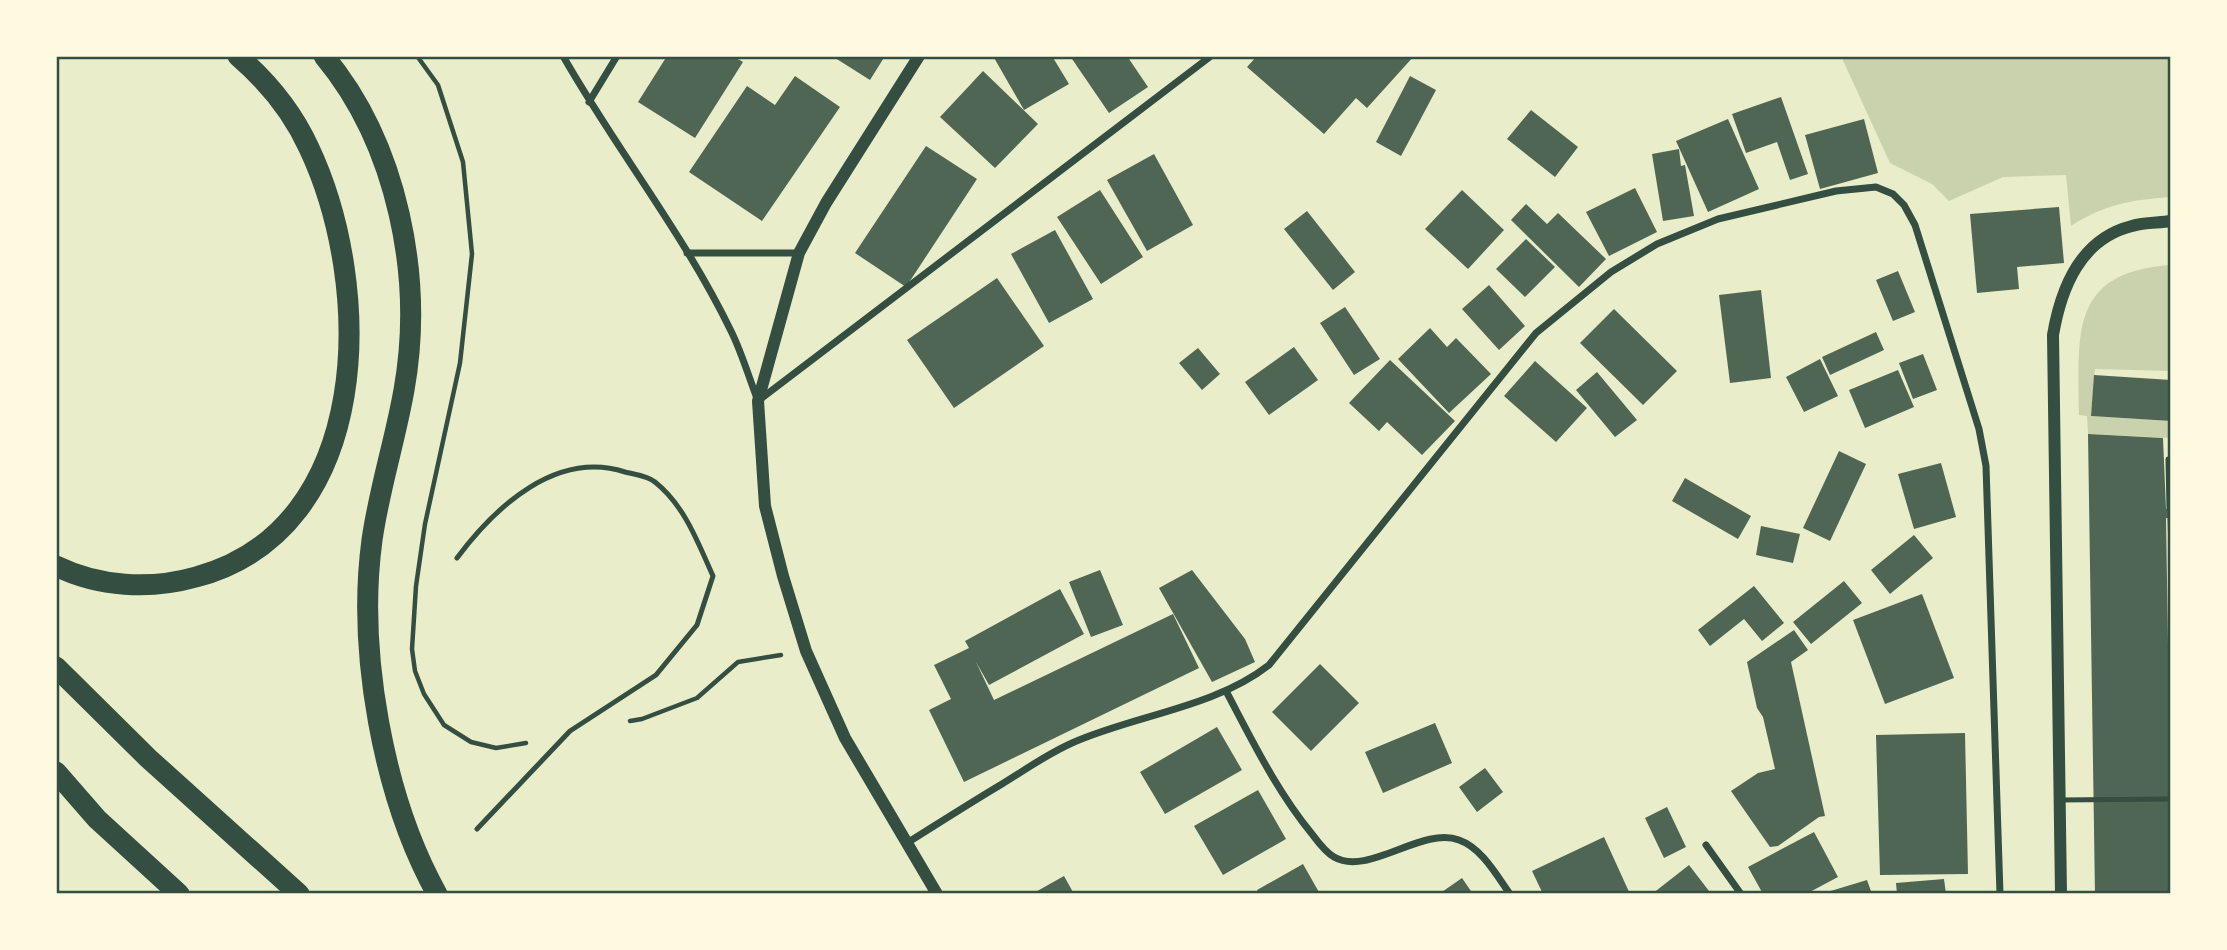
<svg xmlns="http://www.w3.org/2000/svg" width="2227" height="950" font-family="Helvetica,sans-serif">
  <rect width="100%" height="100%" fill="#e9edc9"/>
  <g fill="#cad2ad">
    <path d="M1841,56H2171V197C2131,200 2105,204 2071,226L2066,175L2003,177L1949,201L1932,184L1890,163Z"/>
    <path d="M2171,265V371L2095,369L2091,416L2171,421V438L2088,434L2087,416L2079,415C2079,335 2068,272 2171,265Z"/>
  </g>
  <g fill="#4f6655">
    <path d="M667,56H733L743,62L695,138L638,102Z"/>
    <path d="M832,56H885L870,80Z"/>
    <path d="M993,56H1052L1069,84L1024,110Z"/>
    <path d="M1070,56H1127L1148,87L1109,113Z"/>
    <path d="M1257,56H1414L1367,108L1356,98L1324,134L1247,67Z"/>
    <path d="M983,71L1038,124L995,168L940,117Z"/>
    <path d="M795,76L840,107L762,221L689,172L747,86L775,105Z"/>
    <path d="M1410,76L1436,90L1401,156L1376,142Z"/>
    <path d="M1781,97L1808,174L1790,180L1777,142L1746,153L1732,114Z"/>
    <path d="M1531,110L1578,147L1555,177L1507,139Z"/>
    <path d="M1728,119L1759,189L1708,212L1676,141Z"/>
    <path d="M1864,119L1878,173L1820,189L1805,135Z"/>
    <path d="M926,146L977,179L906,287L855,253Z"/>
    <path d="M1679,149L1681,166L1685,165L1694,216L1663,221L1652,154Z"/>
    <path d="M1154,154L1193,225L1147,251L1107,180Z"/>
    <path d="M1635,188L1657,232L1609,256L1586,212Z"/>
    <path d="M1100,190L1143,257L1101,284L1057,217Z"/>
    <path d="M1462,190L1504,230L1468,269L1425,229Z"/>
    <path d="M1526,204L1547,224L1558,213L1606,259L1579,287L1511,220Z"/>
    <path d="M2059,207L2064,263L2017,267L2019,289L1977,293L1970,214Z"/>
    <path d="M1307,211L1355,272L1333,290L1284,229Z"/>
    <path d="M1055,230L1093,299L1049,323L1011,254Z"/>
    <path d="M1526,239L1555,267L1525,297L1496,269Z"/>
    <path d="M1898,271L1915,312L1893,321L1876,280Z"/>
    <path d="M997,278L1044,346L954,408L907,340Z"/>
    <path d="M1489,285L1525,326L1499,350L1462,309Z"/>
    <path d="M1761,290L1771,378L1730,383L1719,295Z"/>
    <path d="M1345,307L1380,359L1354,375L1320,323Z"/>
    <path d="M1614,309L1677,371L1643,405L1580,343Z"/>
    <path d="M1430,328L1447,347L1456,338L1491,374L1449,413L1398,359Z"/>
    <path d="M1876,332L1884,350L1830,375L1822,357Z"/>
    <path d="M1294,347L1318,380L1269,415L1245,382Z"/>
    <path d="M1198,348L1220,374L1202,390L1179,363Z"/>
    <path d="M1923,354L1937,390L1913,399L1899,363Z"/>
    <path d="M1820,359L1838,396L1804,412L1786,377Z"/>
    <path d="M1390,360L1455,421L1422,455L1387,422L1379,431L1349,403Z"/>
    <path d="M1535,361L1587,408L1556,442L1504,396Z"/>
    <path d="M1898,370L1914,407L1865,428L1849,390Z"/>
    <path d="M1597,372L1637,420L1615,437L1576,390Z"/>
    <path d="M2094,375L2171,380V421L2091,416Z"/>
    <path d="M2088,434L2163,438L2166,509H2171V518H2166L2168,644H2171V894H2095Z"/>
    <path d="M1839,451L1866,464L1830,541L1803,528Z"/>
    <path d="M1941,463L1956,517L1914,529L1898,474Z"/>
    <path d="M1685,478L1751,516L1738,539L1672,501Z"/>
    <path d="M1761,526L1800,534L1793,563L1756,555Z"/>
    <path d="M1914,535L1933,558L1890,594L1871,570Z"/>
    <path d="M1100,570L1123,625L1091,637L1069,582Z"/>
    <path d="M1192,570L1245,639L1255,662L1212,682L1159,588Z"/>
    <path d="M1844,581L1862,603L1811,644L1793,622Z"/>
    <path d="M1754,586L1784,623L1762,641L1744,619L1710,646L1698,630Z"/>
    <path d="M1060,589L1084,634L989,685L976,662L994,700L1173,614L1199,668L964,782L929,710L951,699L934,665L969,648L965,641Z"/>
    <path d="M1922,594L1954,678L1885,704L1853,620Z"/>
    <path d="M1794,630L1808,650L1791,662L1825,816L1819,817L1778,846L1770,847L1731,791L1758,773L1775,769L1763,717L1757,708L1747,662Z"/>
    <path d="M1320,664L1359,703L1311,751L1272,712Z"/>
    <path d="M1435,723L1452,763L1383,793L1365,752Z"/>
    <path d="M1217,727L1242,770L1165,814L1140,772Z"/>
    <path d="M1965,733L1968,874L1880,875L1876,735Z"/>
    <path d="M1485,768L1503,792L1477,812L1459,787Z"/>
    <path d="M1258,790L1286,839L1223,875L1194,826Z"/>
    <path d="M1667,807L1686,847L1664,858L1645,818Z"/>
    <path d="M1814,832L1838,877L1806,894H1763L1748,867Z"/>
    <path d="M1604,837L1630,894H1543L1532,871Z"/>
    <path d="M1303,864L1320,894H1259L1257,890Z"/>
    <path d="M1689,865L1709,891L1705,894H1652Z"/>
    <path d="M1064,876L1074,894H1032Z"/>
    <path d="M1462,878L1473,894H1439Z"/>
    <path d="M1944,879L1946,894H1897L1896,883Z"/>
    <path d="M1867,880L1872,894H1824V893Z"/>
  </g>
  <g fill="none" stroke-linecap="round" stroke-linejoin="round">
    <g stroke="#344e41" stroke-width="4.5">
      <path d="M417,56L438,85L463,162L472,254L460,363L425,524L416,586L412,649L415,671L424,694L444,725L471,742L496,748L526,743"/>
      <path d="M630,721L642,719L697,698L738,662L781,655"/>
    </g>
    <g stroke="#344e41" stroke-width="5">
      <path d="M2168,459L2169,509"/>
      <path d="M2170,518L2171,549"/>
      <path d="M457,558C495,507 556,450 625,472C634,474 648,476 655,482C685,506 698,543 713,576L697,625L656,675L570,731L477,829"/>
      <path d="M2060,800L2171,799"/>
    </g>
    <g stroke="#344e41" stroke-width="7">
      <path d="M563,56C616,149 684,234 731,331C742,353 749,378 758,401L1211,56"/>
      <path d="M589,102L617,56"/>
      <path d="M687,253H799"/>
      <path d="M1226,691C1252,740 1276,790 1312,834C1318,842 1325,852 1334,857C1368,877 1422,826 1459,840C1482,848 1497,876 1510,894"/>
      <path d="M907,843C939,823 970,803 1002,784C1025,770 1047,754 1072,743C1135,715 1214,708 1269,665L1536,333L1611,272L1657,244L1718,219L1836,191L1876,187L1893,194L1904,205L1915,225L1979,429L1986,466L2000,894"/>
      <path d="M1706,845L1741,894"/>
    </g>
    <g stroke="#344e41" stroke-width="12">
      <path d="M919,56L826,203L799,253L758,401L765,506L783,576L806,651L845,738L937,894"/>
      <path d="M2061,894L2053,335C2061,288 2080,239 2132,226C2144,222 2159,223 2171,221"/>
    </g>
    <g stroke="#344e41" stroke-width="21">
      <path d="M324,56C398,145 424,278 404,390C395,441 379,490 372,540C357,651 383,797 437,894"/>
      <path d="M56,566C99,587 150,590 196,577C375,529 374,286 309,148C293,113 267,81 238,56"/>
      <path d="M56,667L148,758L299,894"/>
      <path d="M56,772L97,819L179,894"/>
    </g>
  </g>
  <rect width="2227" height="950" fill="none" stroke="#fefae0" stroke-width="116"/>
  <rect x="58" y="58" width="2111" height="834" fill="none" stroke="#344e41" stroke-width="2.5"/>
</svg>
